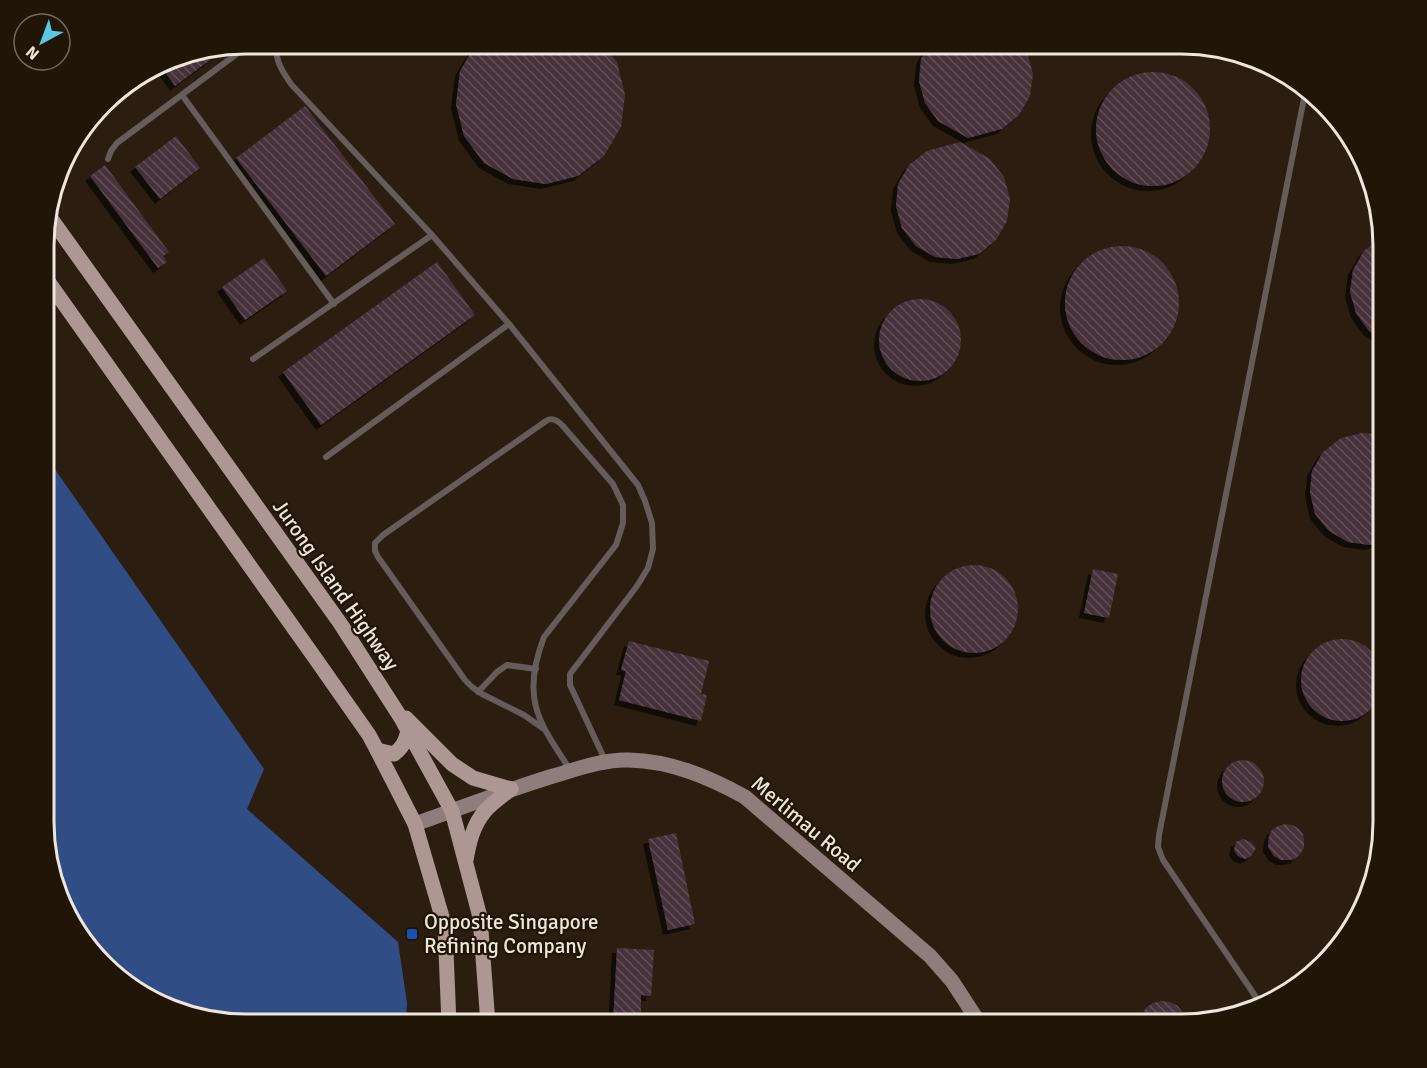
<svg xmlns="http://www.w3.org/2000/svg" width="1427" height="1068" font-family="Signika,sans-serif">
  <defs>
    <pattern id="building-back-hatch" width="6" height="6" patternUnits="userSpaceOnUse" patternTransform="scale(1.5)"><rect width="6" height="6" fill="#45323b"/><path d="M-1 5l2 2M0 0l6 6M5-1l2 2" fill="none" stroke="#605057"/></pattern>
    <filter id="shadow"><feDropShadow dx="-5" dy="5" stdDeviation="0" flood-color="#0009"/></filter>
  </defs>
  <rect width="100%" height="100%" fill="#2b1e10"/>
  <path fill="#304d86" d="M45,455L264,769L247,809L398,942L407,1003L406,1024H233L169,1009L113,974L65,912L44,836Z"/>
  <g fill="url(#building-back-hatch)" filter="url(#shadow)">
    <path d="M476,44H602L617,62L625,95L621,127L604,156L578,176L546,184L513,179L484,163L464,136L456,104L460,71Z"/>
    <path d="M930,44H1021L1027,52L1033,74L1030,96L1019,115L1002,129L968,138L938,121L925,103L919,81L921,59Z"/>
    <path d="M229,46L175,86L161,66L181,54Z"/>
    <circle cx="1153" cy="129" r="57"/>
    <path d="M305,106L395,224L326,276L236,158Z"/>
    <path d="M176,136L200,168L160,199L135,167Z"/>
    <path d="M960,142L990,159L1004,177L1010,199L1007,221L996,240L979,254L957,259L935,257L916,246L902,228L896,206L898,184L909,165L927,151Z"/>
    <path d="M105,165L169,252L163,256L167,262L158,268L90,176Z"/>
    <path d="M1382,237L1383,246V339L1369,331L1356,313L1350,292L1353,270L1364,251Z"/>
    <circle cx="1122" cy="303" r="57"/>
    <path d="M264,258L287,291L245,320L222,287Z"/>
    <path d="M437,262L475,315L321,425L283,372Z"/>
    <circle cx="920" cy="340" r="41"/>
    <path d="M1362,433L1383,435V541L1370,545L1348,542L1329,531L1315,514L1310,492L1312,471L1323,452L1341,438Z"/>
    <circle cx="974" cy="609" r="44"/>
    <path d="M1093,569L1118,574L1109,618L1084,613Z"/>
    <circle cx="1342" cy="680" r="41"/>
    <path d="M629,641L709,661L701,694L707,695L701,721L619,700L626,671L621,670Z"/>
    <circle cx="1243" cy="781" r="21"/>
    <path d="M1285,824L1292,825L1298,828L1303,834L1304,841V848L1300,854L1295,859L1288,860H1281L1274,856L1268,847L1269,836L1272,830L1278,826Z"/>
    <path d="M676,833L695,924L668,930L648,839Z"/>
    <path d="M1243,839L1251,842L1256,848L1251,856L1245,859L1238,856L1234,850L1236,842Z"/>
    <path d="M617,948L654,950L651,996L641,995V1024H613Z"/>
    <path d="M1161,1001L1170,1002L1178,1006L1183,1013L1186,1023L1140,1024L1141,1016L1146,1008L1153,1003Z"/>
  </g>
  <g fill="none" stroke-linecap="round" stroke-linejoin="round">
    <g stroke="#665c5a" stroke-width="6">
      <path d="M276,44C275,60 282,71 291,84L432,235L509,324L638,485L645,501L652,523L653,549L648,568L637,586L570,674V685L605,760"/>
      <path d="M182,95L334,304"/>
      <path d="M108,159L111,151L117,143L242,50L256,44"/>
      <path d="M253,359L432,235"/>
      <path d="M326,457L509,324"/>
      <path d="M478,692L497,672L507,665L536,669"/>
      <path d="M544,729L524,715L482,694L472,687L465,680L378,557L375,551V543L383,535L546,421C552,417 557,420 562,425L613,484L623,505V523L616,545L544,637C536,658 530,685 536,707C542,730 558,750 570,770"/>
      <path d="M1262,1006L1163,860L1158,847L1159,835L1306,88"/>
    </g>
    <path stroke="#8e7d7a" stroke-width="15" d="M415,824C461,808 507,790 553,776C577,769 604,759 629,760C671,761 709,777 745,797L930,956L952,981L980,1024"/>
    <g stroke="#ad9793" stroke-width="15">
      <path d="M47,213L340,623L401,718L452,811L480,917L488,1024"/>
      <path d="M45,277L315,658L369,735L377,750L415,824L445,927L449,1024"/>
      <path d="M406,718L452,764L473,778L511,789"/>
      <path d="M377,750L394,754C403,747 405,742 408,731"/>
      <path d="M466,860C469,843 473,825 485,811C492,803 502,796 511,789"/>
    </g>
  </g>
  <rect fill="#1a4fb4" stroke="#211507" stroke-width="2" x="406" y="928" width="12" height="12" rx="3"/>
  <g text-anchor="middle" stroke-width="4.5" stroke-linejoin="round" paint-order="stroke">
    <g font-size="21" fill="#eee5dc" stroke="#211507">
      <text transform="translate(336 585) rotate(55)" y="7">Jurong Island Highway</text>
      <text transform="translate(806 824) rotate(40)" y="7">Merlimau Road</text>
    </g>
    <g font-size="21" fill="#eee5dc" stroke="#211507" text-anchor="start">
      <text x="424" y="929">Opposite Singapore<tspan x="424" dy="24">Refining Company</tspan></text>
    </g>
  </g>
  <path d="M0 0H1427V1068H0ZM246 54H1181A192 192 0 0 1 1373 246V822A192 192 0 0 1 1181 1014H246A192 192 0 0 1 54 822V246A192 192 0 0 1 246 54Z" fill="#211507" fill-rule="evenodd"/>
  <path fill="none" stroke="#eee5dc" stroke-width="3" d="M246 54H1181A192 192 0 0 1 1373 246V822A192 192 0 0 1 1181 1014H246A192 192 0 0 1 54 822V246A192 192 0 0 1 246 54Z"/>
  <g transform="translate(42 42) rotate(221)"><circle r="28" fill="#211507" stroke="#73685c" stroke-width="1.5"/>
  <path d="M0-4.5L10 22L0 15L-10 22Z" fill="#58c9e3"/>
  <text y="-9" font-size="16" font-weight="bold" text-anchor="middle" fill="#eee5dc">N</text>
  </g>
</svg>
